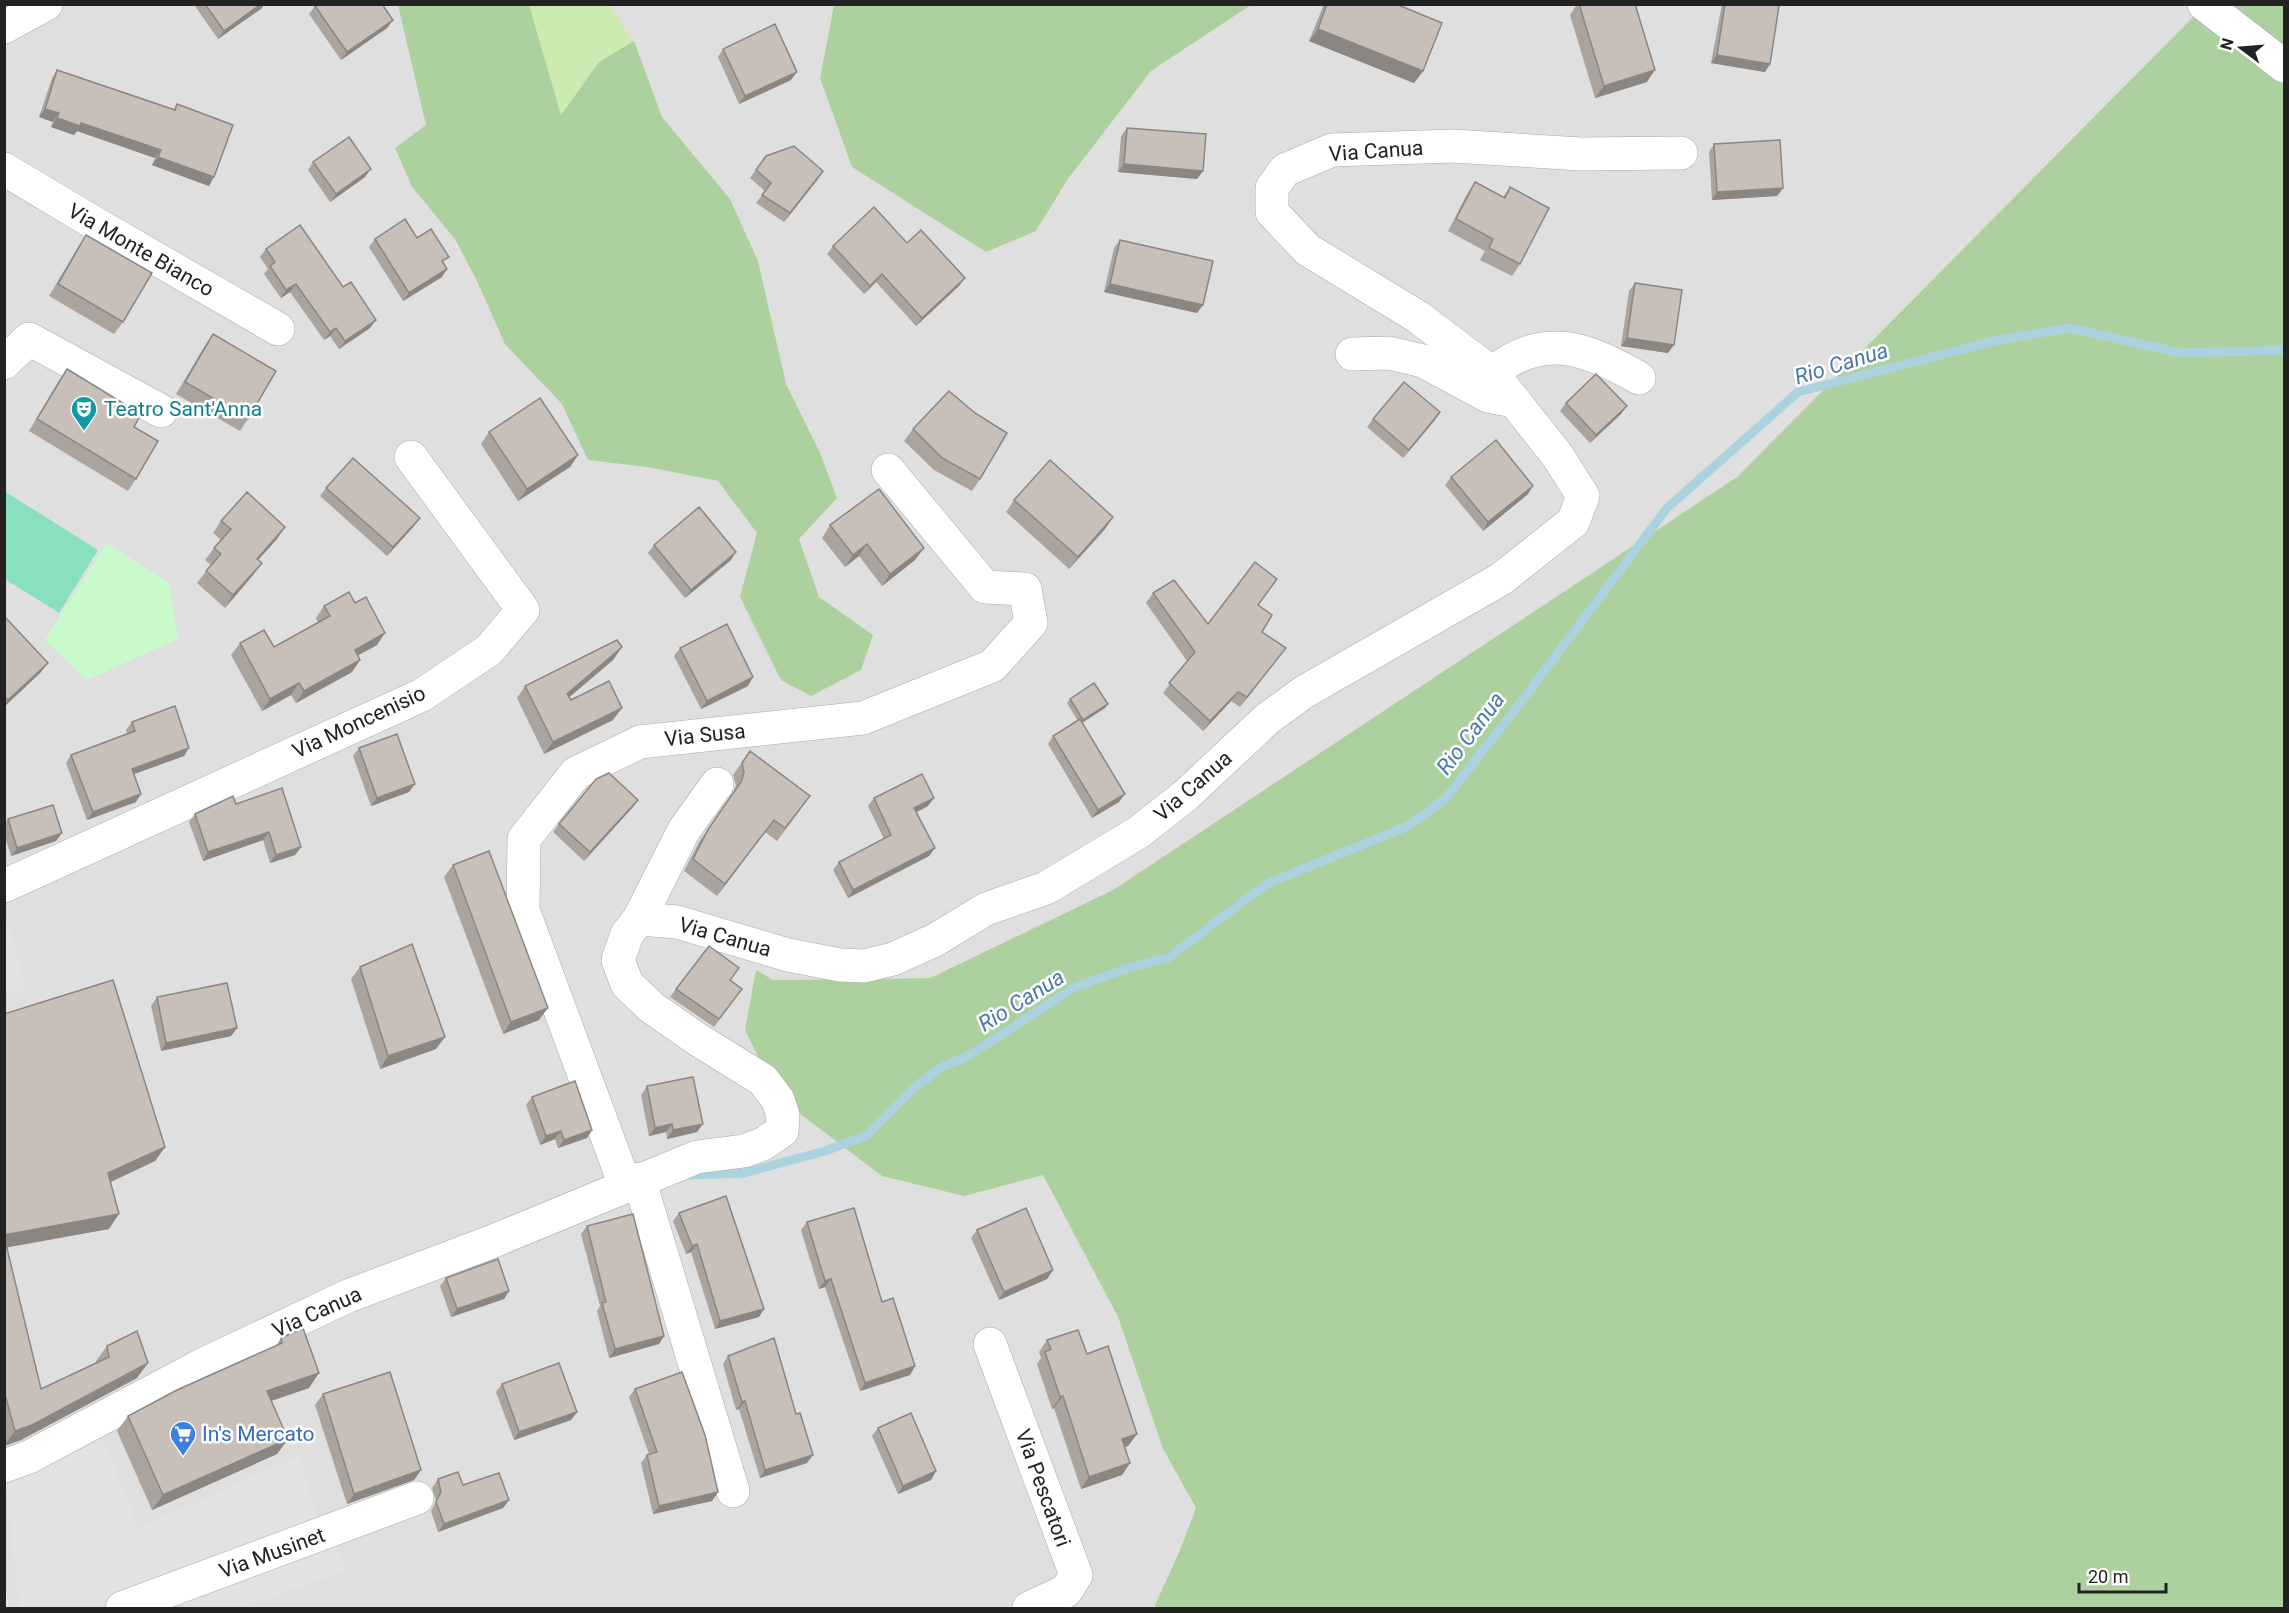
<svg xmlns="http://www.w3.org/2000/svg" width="2289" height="1613" font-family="Roboto,sans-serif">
  <rect width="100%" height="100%" fill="#f2efe9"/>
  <path fill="#e0dfdf" d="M4,5H834L820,78L1036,231L1068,179L1151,71L1251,5H2195L2194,16L1737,477L1113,890L930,978L773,980L757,971L964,1196L1043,1174L1118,1317L1163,1449L1196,1508L1180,1550L1155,1605V1608H8L4,1577Z"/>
  <path fill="#cdebb0" d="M528,5H609L634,41L599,62L561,115Z"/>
  <g fill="#add19e">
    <path d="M398,5H529L561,115L599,62L634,41L662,117L730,199L758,261L786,384L820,453L837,498L799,539L819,597L873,635L861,670L811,696L781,680L740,597L757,533L718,481L647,467L588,460L562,404L505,344L476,279L455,239L412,187L395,148L426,125Z"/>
    <path d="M834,5V4L1251,5L1151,71L1068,179L1036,231L986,252L852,167L820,78Z"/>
    <path d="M2195,5H2284V1608H1155V1605L1180,1550L1196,1508L1163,1449L1118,1317L1043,1175L964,1196L882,1176L778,1097L745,1030L756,970L773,980L930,978L1113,890L1737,477L2194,16Z"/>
  </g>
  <path fill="#c8facc" d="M106,543L169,583L178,639L87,680L45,640Z"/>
  <path fill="#88e0be" d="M4,491L98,550L59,613L5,579Z"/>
  <g fill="#e2e2e2">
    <path d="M4,912L27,989L5,994H4Z"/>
    <path d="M103,1438L139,1528L300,1455L318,1524L94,1608H19L6,1486Z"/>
    <path d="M335,1538L346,1570L241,1608H184L181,1597Z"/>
  </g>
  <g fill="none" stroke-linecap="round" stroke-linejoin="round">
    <path stroke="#aad3df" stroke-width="9" d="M688,1175L744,1173L825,1151L867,1135L916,1086L942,1067L968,1056L1075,987L1131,967L1168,958L1266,884L1408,826L1445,799L1518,706L1667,508L1798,392L1998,340L2069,328L2181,353L2284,350"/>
    <g stroke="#a9a9a9" stroke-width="34">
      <g id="minor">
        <path d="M2204,4L2284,66"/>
        <path d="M4,27L46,4"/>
        <path d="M4,169L96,224L278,329"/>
        <path d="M1352,354L1389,353L1423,361L1488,396L1514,401"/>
        <path d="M4,363L29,339L161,411"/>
        <path d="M1492,373C1543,331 1587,348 1639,378"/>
        <path d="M4,886L422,695L489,650L523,610L411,457"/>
        <path d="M639,919L684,830L717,784"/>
        <path d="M639,1179L733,1491"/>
        <path d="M625,1185L523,910L524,839L576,773L640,742L863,718L992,666L1031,623L1025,589L985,587L888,470"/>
        <path d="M990,1344L1076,1575L1066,1591L1029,1608"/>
        <path d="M4,1466L29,1457L202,1365L348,1296L491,1242L697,1157L744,1151L763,1144L782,1131L783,1115L778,1100L763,1080L697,1039L651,1007L627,984L618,960L627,934L639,919L677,922L788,955L840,965L864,966L893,959L935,940L986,909L1046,888L1139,832L1186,795L1267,719L1304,692L1501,579L1573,522L1583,496L1557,455L1492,373L1418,317L1308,250L1272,212V188L1285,170L1332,150L1453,146L1581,154L1681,153"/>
        <path d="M122,1608L417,1498"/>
      </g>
    </g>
    <use href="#minor" stroke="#fff" stroke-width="33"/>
  </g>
  <g fill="#aba49e">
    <path d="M196,4H264L262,8L218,39L195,6Z"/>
    <path d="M1324,4H1396L1423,71L1414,83L1309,41Z"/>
    <path d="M1577,4H1635L1647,82L1595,98L1570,15Z"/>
    <path d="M1722,4H1771L1770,64L1765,72L1711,63Z"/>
    <path d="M315,6L393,20L387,28L341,60L309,14Z"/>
    <path d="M723,49L791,80L739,104L718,57Z"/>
    <path d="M57,70L174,109L177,104L209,186L152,165L155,158L77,131L74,135L51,127L53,122L39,117L52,78Z"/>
    <path d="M1127,128L1203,171L1197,179L1118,172L1121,136Z"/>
    <path d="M1714,144L1783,188L1777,196L1712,200L1709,152Z"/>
    <path d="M766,156L818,179L784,222L756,203L765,191L750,178Z"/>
    <path d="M313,162L365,177L330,202L308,170Z"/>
    <path d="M1475,182L1503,197L1510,187L1520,264L1512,276L1480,260L1485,251L1448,231L1467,194Z"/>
    <path d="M86,235L123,322L114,334L49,296L78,247Z"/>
    <path d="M417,238L444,264L442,277L403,301L369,247L375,239Z"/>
    <path d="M1120,240L1197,313L1104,292L1114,248Z"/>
    <path d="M907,243L959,286L916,326L876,282L864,294L827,254L833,246Z"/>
    <path d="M266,249L370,328L339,349L330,336L324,340L290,292L281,298L264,274L268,269L260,257Z"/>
    <path d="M1635,283L1668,353L1621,346L1629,291Z"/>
    <path d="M213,334L248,419L240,431L176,394L204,347Z"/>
    <path d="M67,369L134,427L136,479L128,491L29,431L58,382Z"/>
    <path d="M1566,403L1621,414L1590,443L1560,411Z"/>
    <path d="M1373,419L1435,420L1403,458L1367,427Z"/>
    <path d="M913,429L980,479L972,491L934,470L904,441Z"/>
    <path d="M489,432L578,455L570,467L518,501L481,444Z"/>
    <path d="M1451,477L1528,494L1483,531L1445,485Z"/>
    <path d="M326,488L414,526L387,556L320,496Z"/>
    <path d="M1014,500L1113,517L1105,529L1069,569L1006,512Z"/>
    <path d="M221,521L277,539L258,560L262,563L253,575L225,608L197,583L211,565L205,560L214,548L221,540L213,533Z"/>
    <path d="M830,525L915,560L882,586L859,556L845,567L822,538Z"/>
    <path d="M654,545L731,560L685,598L648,553Z"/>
    <path d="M1153,593L1208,624L1258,605L1262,632L1286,648L1240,707L1231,701L1203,731L1163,693L1187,661L1146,603Z"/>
    <path d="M324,606L377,645L358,655L360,660L352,672L296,703L291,695L262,711L231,655L240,643L274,647L318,623L316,618Z"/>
    <path d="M4,616L48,663L40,673L4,707Z"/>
    <path d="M622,647L613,660L569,697L571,700L613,720L544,754L517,698L525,686Z"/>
    <path d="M680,648L748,686L701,709L674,656Z"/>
    <path d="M1070,699L1108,704L1105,708L1082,723L1119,802L1092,818L1048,744L1053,736L1078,721L1067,703Z"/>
    <path d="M132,722L184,756L134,774L136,802L87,820L66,763L71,755L127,734L126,730Z"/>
    <path d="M359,748L409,792L371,806L353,756Z"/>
    <path d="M750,751L801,809L777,841L765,832L717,896L684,871L700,840L733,794L736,785L733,775Z"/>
    <path d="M874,798L928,806L917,812L935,848L929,856L848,898L833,870L839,862L884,839L868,806Z"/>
    <path d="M638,800L632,808L584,861L553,832L559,824Z"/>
    <path d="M236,804L301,847L295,855L270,863L263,840L203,861L189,822L195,814Z"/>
    <path d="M8,819L56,841L11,856L4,834V824Z"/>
    <path d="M453,865L539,1020L503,1034L444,877Z"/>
    <path d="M709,946L730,980L742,989L714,1027L670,997Z"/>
    <path d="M360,967L436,1049L380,1069L351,979Z"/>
    <path d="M157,997L237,1028L231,1036L161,1051L151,1006Z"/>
    <path d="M4,1014L165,1147L155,1161L110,1182L109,1229L7,1247L41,1389L97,1363L96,1361L107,1346L137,1378L21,1440L4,1446Z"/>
    <path d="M647,1086L697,1132L667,1139L666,1132L649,1136L641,1095Z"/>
    <path d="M532,1097L592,1130L587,1138L558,1148L555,1139L540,1145L526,1105Z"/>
    <path d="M679,1213L759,1317L715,1329L691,1252L686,1254L673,1221Z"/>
    <path d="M807,1222L915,1366L910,1375L860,1391L825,1287L819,1289L801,1230Z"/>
    <path d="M587,1226L664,1336L659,1344L609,1358L597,1311L600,1306L581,1234Z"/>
    <path d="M977,1230L1053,1270L1047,1279L999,1300L971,1238Z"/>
    <path d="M446,1278L509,1291L504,1299L451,1317L440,1286Z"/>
    <path d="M281,1338L309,1388L271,1401L288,1439L277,1454L152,1510L117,1431L128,1416L276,1346Z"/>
    <path d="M1047,1340L1087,1354L1137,1434L1128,1446L1125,1447L1130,1463L1122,1475L1081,1489L1054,1408L1052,1409L1037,1364L1041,1358L1039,1352Z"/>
    <path d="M728,1356L807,1463L760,1478L739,1409L736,1410L723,1364Z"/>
    <path d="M502,1384L577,1412L571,1420L514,1440L496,1392Z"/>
    <path d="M635,1389L718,1492L712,1501L653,1514L641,1463L647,1455L649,1454L629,1397Z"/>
    <path d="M323,1394L421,1470L414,1480L347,1504L315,1405Z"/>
    <path d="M878,1428L936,1471L931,1480L898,1494L872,1436Z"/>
    <path d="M438,1479L463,1485L509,1500L503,1508L438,1532L431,1511L436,1501L432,1488Z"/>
  </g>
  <g fill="#8b8681">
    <path d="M261,4H264L262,8L218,39L224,31Z"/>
    <path d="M393,20L387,28L341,60L347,52Z"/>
    <path d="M1318,29L1423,71L1414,83L1309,41Z"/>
    <path d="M1717,55L1770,64L1765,72L1711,63Z"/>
    <path d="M1655,70L1647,82L1595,98L1604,86Z"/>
    <path d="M797,72L791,80L739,104L745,96Z"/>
    <path d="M45,109L59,113L53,122L39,117Z"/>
    <path d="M57,118L81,123L161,150L155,158L77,131L74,135L51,127Z"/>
    <path d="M158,157L214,177L209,186L152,165Z"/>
    <path d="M1124,164L1203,171L1197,179L1118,172Z"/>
    <path d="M371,169L365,177L330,202L336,194Z"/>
    <path d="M823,171L818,179L784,222L790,213Z"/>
    <path d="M1783,188L1777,196L1712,200L1717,192Z"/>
    <path d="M447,269L442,277L403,301L409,293Z"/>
    <path d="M882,274L876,282L864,294L870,286Z"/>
    <path d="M965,278L959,286L916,326L922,318Z"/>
    <path d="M296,284L290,292L281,298L286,290Z"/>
    <path d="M1110,284L1203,305L1197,313L1104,292Z"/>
    <path d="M376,320L370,328L339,349L345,341Z"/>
    <path d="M336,328L330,336L324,340L330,332Z"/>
    <path d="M1627,338L1674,345L1668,353L1621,346Z"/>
    <path d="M1627,406L1621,414L1590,443L1596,435Z"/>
    <path d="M1440,412L1435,420L1403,458L1409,450Z"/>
    <path d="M578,455L570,467L518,501L527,489Z"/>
    <path d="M1533,486L1528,494L1483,531L1488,522Z"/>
    <path d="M1113,517L1105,529L1069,569L1078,557Z"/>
    <path d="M420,518L414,526L387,556L393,547Z"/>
    <path d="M285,527L277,539L248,571L257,559Z"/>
    <path d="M867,544L859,556L845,567L853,555Z"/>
    <path d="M924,548L915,560L882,586L890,574Z"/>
    <path d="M736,552L731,560L685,598L691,590Z"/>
    <path d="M262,563L253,575L225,608L233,595Z"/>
    <path d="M385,633L377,645L346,662L355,650Z"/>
    <path d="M622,647L613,660L559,706L567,694Z"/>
    <path d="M1286,648L1279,657L1240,707L1247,697Z"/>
    <path d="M360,660L352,672L296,703L304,691Z"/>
    <path d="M48,663L40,673L4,707V705L8,700Z"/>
    <path d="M753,677L748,686L701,709L707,701Z"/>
    <path d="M299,683L291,695L262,711L270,699Z"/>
    <path d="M1238,692L1231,701L1203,731L1210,721Z"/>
    <path d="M1108,704L1105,708L1080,724L1083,720Z"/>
    <path d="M622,708L613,720L544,754L553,742Z"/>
    <path d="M189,748L184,756L126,777L132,769Z"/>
    <path d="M415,784L409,792L371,806L377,798Z"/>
    <path d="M141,794L136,802L87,820L93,812Z"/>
    <path d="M1125,794L1119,802L1092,818L1098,810Z"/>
    <path d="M934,798L928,806L909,816L914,808Z"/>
    <path d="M638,800L632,808L584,861L590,852Z"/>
    <path d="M774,820L717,896L725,884Z"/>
    <path d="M269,832L263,840L203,861L208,852Z"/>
    <path d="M62,833L56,841L11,856L17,848Z"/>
    <path d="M301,847L295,855L270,863L276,855Z"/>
    <path d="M935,848L929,856L848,898L853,890Z"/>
    <path d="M548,1008L539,1020L503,1034L511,1022Z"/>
    <path d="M237,1028L231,1036L161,1051L166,1043Z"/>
    <path d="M445,1037L436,1049L380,1069L388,1056Z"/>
    <path d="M672,1124L666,1132L649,1136L655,1128Z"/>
    <path d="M703,1124L697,1132L667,1139L673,1130Z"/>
    <path d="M592,1130L587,1138L558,1148L564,1140Z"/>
    <path d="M561,1131L555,1139L540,1145L546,1136Z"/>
    <path d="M165,1147L155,1161L98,1188L108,1173Z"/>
    <path d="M119,1214L109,1229L4,1248V1235Z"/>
    <path d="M697,1244L691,1252L686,1254L692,1246Z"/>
    <path d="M1053,1270L1047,1279L999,1300L1004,1292Z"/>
    <path d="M831,1279L825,1287L819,1289L825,1281Z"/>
    <path d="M509,1291L504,1299L451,1317L457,1309Z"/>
    <path d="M764,1309L759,1317L715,1329L720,1321Z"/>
    <path d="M664,1336L659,1344L609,1358L615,1349Z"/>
    <path d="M148,1363L137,1378L21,1440L4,1446L15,1431Z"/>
    <path d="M915,1366L910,1375L860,1391L865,1383Z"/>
    <path d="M319,1373L309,1388L256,1406L267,1391Z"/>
    <path d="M1063,1396L1054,1408L1052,1409L1060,1397Z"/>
    <path d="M745,1401L739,1409L736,1410L742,1402Z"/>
    <path d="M577,1412L571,1420L514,1440L519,1432Z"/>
    <path d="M1137,1434L1128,1446L1114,1451L1122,1439Z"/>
    <path d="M288,1439L277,1454L152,1510L163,1495Z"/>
    <path d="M813,1455L807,1463L760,1478L765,1470Z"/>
    <path d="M1130,1463L1122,1475L1081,1489L1089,1477Z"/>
    <path d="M421,1470L414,1480L347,1504L354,1494Z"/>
    <path d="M936,1471L931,1480L898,1494L903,1486Z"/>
    <path d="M718,1492L712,1501L653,1514L659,1506Z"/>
    <path d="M509,1500L503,1508L438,1532L444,1524Z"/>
  </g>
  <g fill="#c7bfb8" stroke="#8b8681" stroke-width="1.5">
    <path d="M205,4H261L224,31Z"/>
    <path d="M317,4H382L393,20L347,52L315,6Z"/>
    <path d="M1327,4H1396L1442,23L1423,71L1318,29Z"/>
    <path d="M1579,4H1635L1655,70L1604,86Z"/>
    <path d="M1725,4H1771L1779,6L1770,64L1717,55Z"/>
    <path d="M775,24L797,72L745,96L723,49Z"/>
    <path d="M57,70L175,110L177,104L233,125L214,177L158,157L161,150L81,123L80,126L57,118L59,113L45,109Z"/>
    <path d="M1127,128L1206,134L1203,171L1124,164Z"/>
    <path d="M349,137L371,169L336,194L313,162Z"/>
    <path d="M1780,140L1783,188L1717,192L1714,144Z"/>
    <path d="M794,146L823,171L790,213L762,195L771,183L756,170L766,156Z"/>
    <path d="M1475,182L1505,198L1510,187L1549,208L1520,264L1489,248L1493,239L1456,219Z"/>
    <path d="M874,207L907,243L921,230L965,278L922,318L882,274L870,286L833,246Z"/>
    <path d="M405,219L417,238L431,229L449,257L442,261L447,269L409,293L375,239Z"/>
    <path d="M300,225L343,287L351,282L376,320L345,341L336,328L330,332L296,284L286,290L270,266L275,262L266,249Z"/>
    <path d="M86,235L152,273L123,322L58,284Z"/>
    <path d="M1120,240L1213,261L1203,305L1110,284Z"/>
    <path d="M1635,283L1682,290L1674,345L1627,338Z"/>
    <path d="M213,334L276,371L248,419L185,382Z"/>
    <path d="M67,369L141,414L134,427L158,441L136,479L37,419Z"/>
    <path d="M1596,374L1627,406L1596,435L1566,403Z"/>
    <path d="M1404,382L1440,412L1409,450L1373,419Z"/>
    <path d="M949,391L975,413L1007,433L980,479L942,458L913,429Z"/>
    <path d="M540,398L578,455L527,489L489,432Z"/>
    <path d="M1496,440L1533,486L1488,522L1451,477Z"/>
    <path d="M353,458L420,518L393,547L326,488Z"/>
    <path d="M1050,460L1113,517L1078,557L1014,500Z"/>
    <path d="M879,489L924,548L890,574L867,544L853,555L830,525Z"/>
    <path d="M247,492L285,527L257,559L262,563L233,595L206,571L221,554L214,548L231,529L221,521Z"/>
    <path d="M699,507L736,552L691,590L654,545Z"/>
    <path d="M1255,562L1277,579L1258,605L1272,615L1262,632L1286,648L1247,697L1238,692L1210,721L1169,683L1195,652L1153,593L1174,580L1208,624Z"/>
    <path d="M349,592L355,603L366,597L385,633L355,650L360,660L304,691L299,683L270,699L240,643L264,630L274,647L330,616L324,606Z"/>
    <path d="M4,616L48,663L8,700L4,696Z"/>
    <path d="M727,624L753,677L707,701L680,648Z"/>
    <path d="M617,640L622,647L567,694L571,700L609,681L622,708L553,742L525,686Z"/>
    <path d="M1094,683L1108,704L1083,720L1070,699Z"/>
    <path d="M175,706L189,748L132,769L141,794L93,812L71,755L135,731L132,722Z"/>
    <path d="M1080,719L1125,794L1098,810L1053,736Z"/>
    <path d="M397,734L415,784L377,798L359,748Z"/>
    <path d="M750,751L810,796L785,828L774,820L725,884L693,859L709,828L741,782L744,773L742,763Z"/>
    <path d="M609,773L638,800L590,852L559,824L596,779Z"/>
    <path d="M922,774L934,798L914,808L935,848L853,890L839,862L891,835L874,798Z"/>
    <path d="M282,788L301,847L276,855L269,832L208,852L195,814L233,796L236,804Z"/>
    <path d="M53,805L62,833L17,848L8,819Z"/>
    <path d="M489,851L548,1008L511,1022L453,865Z"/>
    <path d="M412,944L445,1037L388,1056L360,967Z"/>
    <path d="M709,946L739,968L730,980L742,989L719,1019L676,989Z"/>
    <path d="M113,980L165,1147L108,1173L119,1214L4,1235V1014Z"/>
    <path d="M227,983L237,1028L166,1043L157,997Z"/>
    <path d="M693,1077L703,1124L673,1130L672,1124L655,1128L647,1086Z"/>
    <path d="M575,1081L592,1130L564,1140L561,1131L546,1136L532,1097Z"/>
    <path d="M726,1196L764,1309L720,1321L697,1244L692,1246L679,1213Z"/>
    <path d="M854,1208L882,1302L893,1298L915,1366L865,1383L831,1279L825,1281L807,1222Z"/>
    <path d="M1026,1208L1053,1270L1004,1292L977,1230Z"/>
    <path d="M633,1214L664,1336L615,1349L602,1303L606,1302L587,1226Z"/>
    <path d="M4,1236L41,1389L109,1357L107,1346L137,1331L148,1363L32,1425L15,1431L4,1391Z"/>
    <path d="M498,1259L509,1291L457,1309L446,1278Z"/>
    <path d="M303,1328L319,1373L267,1391L288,1439L163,1495L128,1416L177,1390L282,1343L281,1338Z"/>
    <path d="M1078,1330L1087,1354L1108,1346L1137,1434L1122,1439L1130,1463L1089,1477L1063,1396L1060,1397L1045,1352L1051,1349L1047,1340Z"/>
    <path d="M774,1338L796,1414L800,1413L813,1455L765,1470L745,1401L742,1402L728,1356Z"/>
    <path d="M559,1363L577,1412L519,1432L502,1384Z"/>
    <path d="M390,1372L421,1470L354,1494L323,1394Z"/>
    <path d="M682,1372L705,1435L718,1492L659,1506L647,1455L657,1452L635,1389Z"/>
    <path d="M911,1413L936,1471L903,1486L878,1428Z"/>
    <path d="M458,1472L463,1485L499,1473L509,1500L444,1524L436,1502L441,1492L438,1479Z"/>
  </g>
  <defs>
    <g id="theatre-pin" transform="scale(1.35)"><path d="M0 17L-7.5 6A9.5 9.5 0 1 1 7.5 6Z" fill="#0f9aa8" stroke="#fff"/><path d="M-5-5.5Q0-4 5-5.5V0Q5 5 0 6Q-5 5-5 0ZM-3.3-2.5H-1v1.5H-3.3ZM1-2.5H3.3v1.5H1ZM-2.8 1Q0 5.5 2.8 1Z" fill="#fff"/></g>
    <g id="supermarket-pin" transform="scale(1.35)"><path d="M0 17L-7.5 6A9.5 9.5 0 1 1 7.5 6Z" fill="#3f7fe0" stroke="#fff"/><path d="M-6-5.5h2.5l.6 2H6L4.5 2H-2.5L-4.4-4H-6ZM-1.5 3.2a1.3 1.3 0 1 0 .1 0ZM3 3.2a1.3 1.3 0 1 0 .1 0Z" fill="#fff"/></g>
  </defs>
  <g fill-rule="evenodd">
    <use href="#theatre-pin" x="84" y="409"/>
    <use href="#supermarket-pin" x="183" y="1434"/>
  </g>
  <g text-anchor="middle" stroke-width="5" stroke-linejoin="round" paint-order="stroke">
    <g font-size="21" fill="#222" stroke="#fff">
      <text transform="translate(1376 151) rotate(-4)" y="7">Via Canua</text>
      <text transform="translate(141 250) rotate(30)" y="7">Via Monte Bianco</text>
      <text transform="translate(359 722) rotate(-25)" y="7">Via Moncenisio</text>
      <text transform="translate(705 735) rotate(-6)" y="7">Via Susa</text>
      <text transform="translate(1193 786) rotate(-41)" y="7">Via Canua</text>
      <text transform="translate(725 937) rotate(16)" y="7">Via Canua</text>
      <text transform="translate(317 1312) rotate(-24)" y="7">Via Canua</text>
      <text transform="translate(1043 1488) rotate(70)" y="7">Via Pescatori</text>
      <text transform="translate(272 1553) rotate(-20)" y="7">Via Musinet</text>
    </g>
    <g font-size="21" fill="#0d838f" stroke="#fff" text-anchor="start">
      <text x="104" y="416">Teatro Sant'Anna</text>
    </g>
    <g font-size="21" fill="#366cbe" stroke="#fff" text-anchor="start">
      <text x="202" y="1441">In's Mercato</text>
    </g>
    <g font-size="22" font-style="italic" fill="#4a7aab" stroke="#fff">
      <text transform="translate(1841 363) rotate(-17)" y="8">Rio Canua</text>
      <text transform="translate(1470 733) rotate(-53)" y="8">Rio Canua</text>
      <text transform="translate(1021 1000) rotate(-32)" y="8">Rio Canua</text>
    </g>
  </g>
  <rect width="2289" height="1613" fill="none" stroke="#222222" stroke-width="12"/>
  <g transform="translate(2241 48) rotate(286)" stroke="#ffffff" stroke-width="4.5" paint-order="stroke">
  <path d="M0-4.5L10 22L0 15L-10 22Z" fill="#222222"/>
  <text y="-9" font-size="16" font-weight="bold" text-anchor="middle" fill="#222222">N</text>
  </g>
  <path d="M2079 1583v9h87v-9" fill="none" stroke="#222222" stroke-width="3"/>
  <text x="2088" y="1583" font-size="18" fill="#222222" stroke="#ffffff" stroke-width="4.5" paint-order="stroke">20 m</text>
</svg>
